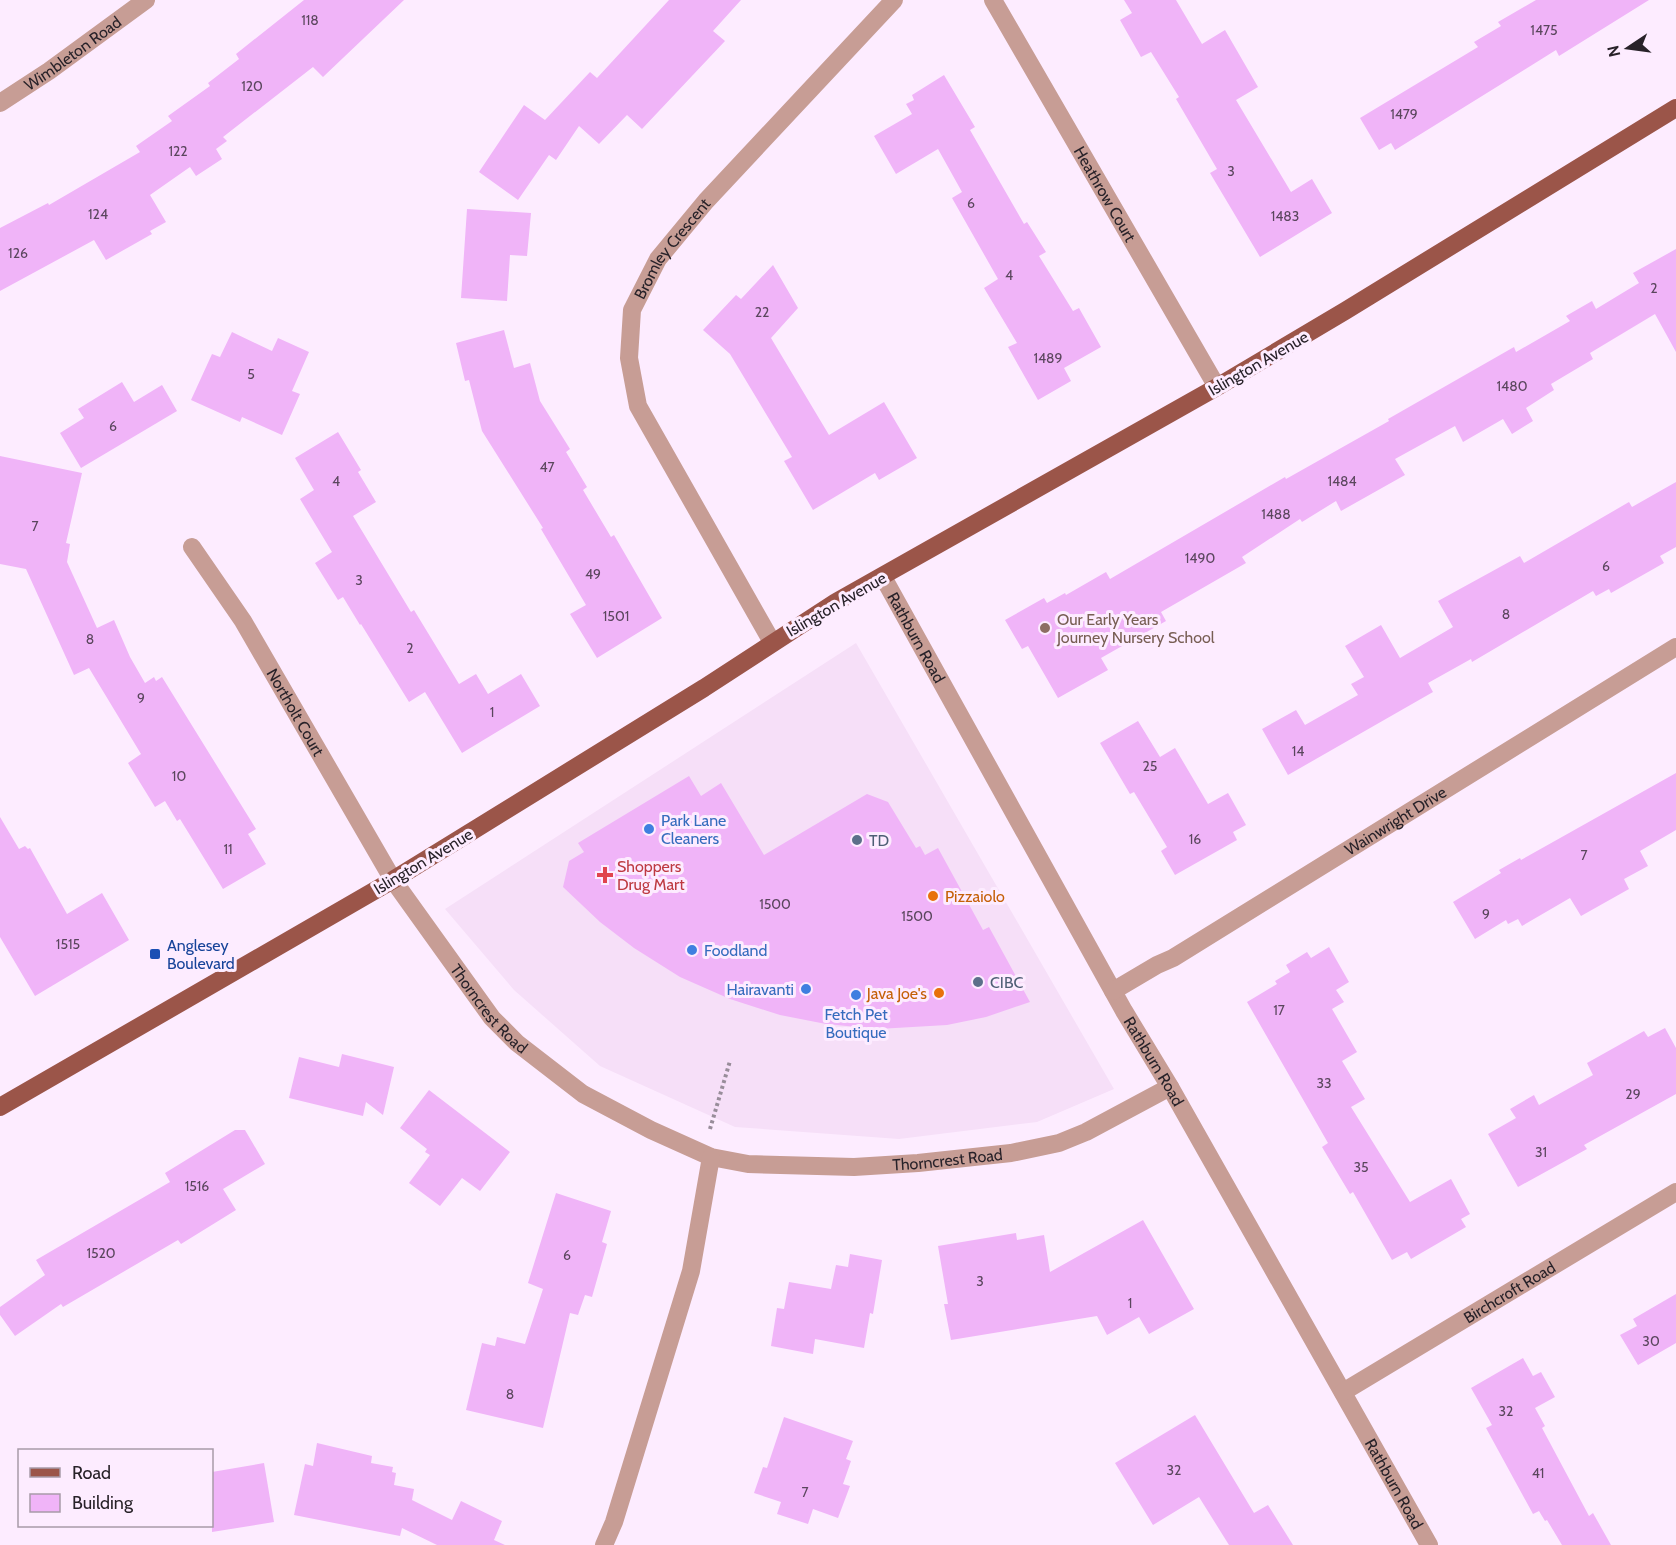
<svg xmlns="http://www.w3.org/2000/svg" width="1676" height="1545" font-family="Cabin,sans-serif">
  <rect width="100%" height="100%" fill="#fdecff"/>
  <path fill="#f6dff8" d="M856,643L1114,1089L1037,1122L899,1139L735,1127L600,1066L514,990L445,909Z"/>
  <g fill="#f0b4f8">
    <path d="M304,0H404L323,77L313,67L223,137L227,141L216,149L222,159L196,176L190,167L150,195L166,222L150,231L152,234L106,260L94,240L0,291V228L48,203L49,205L140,152L136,146L172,121L168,116L210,86L208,83L239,59L236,54Z"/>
    <path d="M669,0H741L713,31L725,41L642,129L627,115L599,144L579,126L556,160L549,155L518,200L479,172L524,105L545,120L590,72L597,78Z"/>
    <path d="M1124,0H1176L1202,44L1225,30L1258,87L1236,100L1291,192L1312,179L1332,213L1260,257L1210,173L1217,169L1176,99L1179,97L1151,52L1141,57L1120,20L1132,13Z"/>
    <path d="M1536,0H1649L1559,56L1556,50L1395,150L1391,143L1379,150L1360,118L1478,47L1474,42L1501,26L1498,22Z"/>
    <path d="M944,75L975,127L970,130L1024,224L1027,222L1046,252L1039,256L1073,311L1079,308L1101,347L1064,368L1071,381L1038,400L1008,347L1017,343L984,288L998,279L952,198L962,192L938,149L896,174L874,136L912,114L906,104L914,100L912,95Z"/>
    <path d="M467,209L531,213L527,256L510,255L507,301L461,298Z"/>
    <path d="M1676,249V352L1655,314L1590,353L1593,359L1551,384L1554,390L1526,408L1533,421L1512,434L1503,419L1463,442L1455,426L1395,459L1405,475L1341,511L1336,501L1302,522L1300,519L1242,557L1246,563L1161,612L1166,621L1101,658L1108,670L1058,698L1028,646L1022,649L1005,620L1044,598L1047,603L1065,593L1066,595L1106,572L1110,579L1285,477L1286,479L1389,421L1388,419L1514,347L1516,352L1570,321L1566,316L1592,301L1596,309L1639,283L1633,273Z"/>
    <path d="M773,265L798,308L771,338L829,435L884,402L917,458L879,480L875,473L813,510L784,461L792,457L730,354L703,330L736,295L741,299Z"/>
    <path d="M504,330L514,368L530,363L540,401L570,449L566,452L587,487L583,490L611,537L614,535L662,618L597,658L570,614L586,605L541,529L543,528L482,431L469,380L465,381L456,343Z"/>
    <path d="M232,332L272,351L278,338L309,352L292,391L300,394L282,435L242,417L240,422L191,400L212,354L220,357Z"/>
    <path d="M122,382L134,402L162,385L177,411L81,468L60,433L84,418L78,409Z"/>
    <path d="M338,432L361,470L358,472L376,502L353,516L411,612L414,610L459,684L476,674L488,694L521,674L540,706L462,753L425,692L409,702L361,624L360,625L343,597L338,600L315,563L332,552L300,499L314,490L295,458Z"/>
    <path d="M0,456L82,473L66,543L70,544L67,562L97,628L114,620L130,657L145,683L154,677L156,681L162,677L256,829L248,834L266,864L223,889L180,819L177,821L165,801L155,807L128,763L141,754L89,668L74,675L26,569L0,564Z"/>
    <path d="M1676,482V547L1660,556L1664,563L1611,593L1609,589L1596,596L1593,591L1472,662L1471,659L1428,683L1433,692L1288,775L1262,729L1296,710L1305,725L1358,695L1351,684L1364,677L1345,646L1381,625L1400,658L1453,627L1438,601L1520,556L1524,563L1629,502L1632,507Z"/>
    <path d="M1138,721L1160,757L1175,748L1208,804L1228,793L1246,825L1233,832L1237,840L1175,875L1161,851L1167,847L1134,792L1130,794L1100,743Z"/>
    <path d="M1676,773V830L1640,851L1648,866L1624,879L1629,889L1581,916L1570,898L1522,926L1518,919L1508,924L1506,920L1475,939L1453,902L1501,873L1499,870L1520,858L1521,860Z"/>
    <path d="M689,776L701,796L721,783L764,855L867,794L888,802L916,848L920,846L925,855L938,848L983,930L989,927L1030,1002L986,1017L947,1025L878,1029L826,1024L780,1015L730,999L680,977L634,948L600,922L563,887L569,861L584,852L578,843Z"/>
    <path d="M0,817L19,849L25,846L28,849L30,848L67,914L102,893L129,940L35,996L0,937Z"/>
    <path d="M1329,947L1349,982L1336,990L1344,1002L1332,1009L1357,1052L1342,1061L1365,1099L1351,1107L1410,1202L1451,1179L1470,1214L1461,1219L1466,1227L1411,1259L1407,1252L1392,1260L1353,1192L1350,1194L1322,1147L1328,1143L1247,1002L1277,984L1275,981L1290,972L1286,965L1307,952L1311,958Z"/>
    <path d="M1665,1028L1676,1048V1094L1584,1145L1587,1149L1518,1187L1488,1134L1516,1118L1510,1109L1534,1095L1539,1105L1593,1075L1587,1063L1644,1031L1648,1037Z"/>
    <path d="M342,1054L394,1067L383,1115L366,1102L363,1116L289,1098L299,1057L339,1067Z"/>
    <path d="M429,1090L510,1152L480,1191L462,1178L440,1206L409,1183L430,1155L425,1152L427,1149L400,1128Z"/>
    <path d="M235,1130H245L265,1164L223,1189L236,1210L181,1244L178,1240L63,1307L61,1304L15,1336L0,1315V1307L45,1275L36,1260L170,1182L165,1173Z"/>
    <path d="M556,1193L611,1211L602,1242L607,1244L592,1297L585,1295L578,1315L570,1313L543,1428L466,1410L482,1343L495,1346L497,1337L525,1344L543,1289L528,1283Z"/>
    <path d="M1143,1220L1194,1309L1149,1334L1139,1317L1107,1335L1097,1316L951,1340L944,1304H948L938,1246L1016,1233L1017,1240L1044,1235L1050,1272Z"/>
    <path d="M850,1254L882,1260L873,1314L870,1313L864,1348L815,1339L813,1354L771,1346L777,1308L784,1309L789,1282L831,1289L836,1265L848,1267Z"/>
    <path d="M1676,1294V1343L1638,1365L1620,1335L1637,1326L1633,1319Z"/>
    <path d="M1523,1358L1533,1376L1541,1372L1555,1397L1535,1408L1545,1426L1542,1428L1589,1516L1593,1513L1611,1545H1562L1547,1520L1545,1521L1539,1511L1533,1514L1486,1428L1492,1425L1471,1388Z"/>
    <path d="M1195,1415L1254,1513L1268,1505L1293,1545H1229L1199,1497L1153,1525L1115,1463Z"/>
    <path d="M784,1417L853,1441L846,1459L851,1461L843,1484L850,1486L838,1518L813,1509L808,1524L777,1514L781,1502L754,1493L763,1467L767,1468Z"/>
    <path d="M317,1443L372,1456L371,1463L393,1467L392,1472L396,1473L394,1485L414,1489L412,1500L452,1520L461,1501L502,1521L494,1540L505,1545H437L402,1528L400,1536L294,1515L305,1464L313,1466Z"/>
    <path d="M264,1463L274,1522L212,1532V1472Z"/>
  </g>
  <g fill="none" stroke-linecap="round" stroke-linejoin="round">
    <path stroke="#988d9a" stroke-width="4" stroke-dasharray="3 3" stroke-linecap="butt" d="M710,1129L730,1061"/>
    <g stroke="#c79d95" stroke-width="18">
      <path id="s1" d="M993,0L1217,387"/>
      <path id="s2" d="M0,103L49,71L146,0"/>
      <path id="s3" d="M192,547L243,621L393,880L436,940L492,1018L517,1043L583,1094L651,1130L711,1157L748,1164L854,1167L918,1163L1011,1153L1059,1143L1086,1132L1170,1087"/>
      <path id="s4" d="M883,577L1124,1011L1170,1087L1429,1545"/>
      <path id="s5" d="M772,642L638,406L629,358L632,310L658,259L706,201L894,0"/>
      <path id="s6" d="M1113,991L1157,965L1173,958L1676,647"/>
      <path id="s7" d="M1343,1392L1676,1192"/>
      <path d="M604,1545L614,1522L691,1271L711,1157"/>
    </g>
    <path stroke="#9b5549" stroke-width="18" d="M0,1107L393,880L704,688L836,602L1217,387L1345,311L1676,108"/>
  </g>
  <circle fill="#8d6e63" stroke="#fdecff" stroke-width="2" cx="1045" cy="628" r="6"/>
  <g fill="#3f7fe0" stroke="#fdecff" stroke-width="2">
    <circle cx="649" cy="829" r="6"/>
    <circle cx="692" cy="950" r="6"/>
    <circle cx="806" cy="989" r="6"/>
    <circle cx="856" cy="995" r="6"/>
  </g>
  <g fill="#5c6f8a" stroke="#fdecff" stroke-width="2">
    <circle cx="857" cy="840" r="6"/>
    <circle cx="978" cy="982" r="6"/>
  </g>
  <path fill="#e0444e" stroke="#fdecff" stroke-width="2" d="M602 866h6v6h6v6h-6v6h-6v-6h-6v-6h6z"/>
  <g fill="#e8710a" stroke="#fdecff" stroke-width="2">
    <circle cx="933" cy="896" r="6"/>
    <circle cx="939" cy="993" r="6"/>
  </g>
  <rect fill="#1a4fb4" stroke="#fdecff" stroke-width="2" x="149" y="948" width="12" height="12" rx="3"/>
  <g text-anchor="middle" stroke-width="6" stroke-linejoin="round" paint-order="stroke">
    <g font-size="14" fill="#5a465d">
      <text x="310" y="25">118</text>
      <text x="1544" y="35">1475</text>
      <text x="252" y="91">120</text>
      <text x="1404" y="119">1479</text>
      <text x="178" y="156">122</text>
      <text x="1231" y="176">3</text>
      <text x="971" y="208">6</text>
      <text x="98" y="219">124</text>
      <text x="1285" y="221">1483</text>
      <text x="18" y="258">126</text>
      <text x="1009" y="280">4</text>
      <text x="1654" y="293">2</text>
      <text x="762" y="317">22</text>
      <text x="1048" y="363">1489</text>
      <text x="251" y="379">5</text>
      <text x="1512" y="391">1480</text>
      <text x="113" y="431">6</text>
      <text x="547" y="472">47</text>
      <text x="336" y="486">4</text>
      <text x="1342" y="486">1484</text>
      <text x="1276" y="519">1488</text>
      <text x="35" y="531">7</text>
      <text x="1200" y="563">1490</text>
      <text x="1606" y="571">6</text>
      <text x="593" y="579">49</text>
      <text x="359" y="585">3</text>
      <text x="1506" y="619">8</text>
      <text x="616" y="621">1501</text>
      <text x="90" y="644">8</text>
      <text x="410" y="653">2</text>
      <text x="141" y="703">9</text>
      <text x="492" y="717">1</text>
      <text x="1298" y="756">14</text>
      <text x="1150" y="771">25</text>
      <text x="179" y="781">10</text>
      <text x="1195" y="844">16</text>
      <text x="228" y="854">11</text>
      <text x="1584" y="860">7</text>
      <text x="775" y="909">1500</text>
      <text x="1486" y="919">9</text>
      <text x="917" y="921">1500</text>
      <text x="68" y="949">1515</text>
      <text x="1279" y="1015">17</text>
      <text x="1324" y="1088">33</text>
      <text x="1633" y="1099">29</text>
      <text x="1541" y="1157">31</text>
      <text x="1361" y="1172">35</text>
      <text x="197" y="1191">1516</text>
      <text x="101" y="1258">1520</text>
      <text x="567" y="1260">6</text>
      <text x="980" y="1286">3</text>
      <text x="1130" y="1308">1</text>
      <text x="1651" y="1346">30</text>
      <text x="510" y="1399">8</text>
      <text x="1506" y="1416">32</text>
      <text x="1174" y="1475">32</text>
      <text x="1538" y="1478">41</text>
      <text x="805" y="1497">7</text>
    </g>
    <g font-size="16" fill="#282229" stroke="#fdecff">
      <text dy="6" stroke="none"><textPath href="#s2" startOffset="88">Wimbleton Road</textPath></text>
      <text dy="6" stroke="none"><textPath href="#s1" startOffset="224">Heathrow Court</textPath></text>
      <text dy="6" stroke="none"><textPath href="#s5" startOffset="442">Bromley Crescent</textPath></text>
      <text transform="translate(1258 363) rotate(-30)" y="6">Islington Avenue</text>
      <text transform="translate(836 604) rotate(-30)" y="6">Islington Avenue</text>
      <text dy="6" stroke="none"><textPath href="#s4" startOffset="69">Rathburn Road</textPath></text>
      <text dy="6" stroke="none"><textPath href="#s3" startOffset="195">Northolt Court</textPath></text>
      <text dy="6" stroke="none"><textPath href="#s6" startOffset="330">Wainwright Drive</textPath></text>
      <text transform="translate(423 861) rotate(-31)" y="6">Islington Avenue</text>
      <text dy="6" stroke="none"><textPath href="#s3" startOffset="550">Thorncrest Road</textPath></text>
      <text dy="6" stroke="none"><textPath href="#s4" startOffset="555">Rathburn Road</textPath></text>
      <text dy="6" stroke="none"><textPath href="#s3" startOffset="1058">Thorncrest Road</textPath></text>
      <text dy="6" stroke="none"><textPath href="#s7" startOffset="194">Birchcroft Road</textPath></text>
      <text dy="6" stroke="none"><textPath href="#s4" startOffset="1041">Rathburn Road</textPath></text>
    </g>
    <g font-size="16" fill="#785e54" stroke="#fdecff" text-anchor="start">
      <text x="1057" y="625">Our Early Years<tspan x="1057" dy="18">Journey Nursery School</tspan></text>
    </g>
    <g font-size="16" fill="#366cbe" stroke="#fdecff" text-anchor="start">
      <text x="661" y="826">Park Lane<tspan x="661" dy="18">Cleaners</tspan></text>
      <text x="704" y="956">Foodland</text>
      <text x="794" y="995" text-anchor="end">Hairavanti</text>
      <text x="856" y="1020" text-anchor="middle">Fetch Pet<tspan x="856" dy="18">Boutique</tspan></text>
    </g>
    <g font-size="16" fill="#4e5e75" stroke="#fdecff" text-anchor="start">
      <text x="869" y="846">TD</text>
      <text x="990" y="988">CIBC</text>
    </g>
    <g font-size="16" fill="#be3a42" stroke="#fdecff" text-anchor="start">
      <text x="617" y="872">Shoppers<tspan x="617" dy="18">Drug Mart</tspan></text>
    </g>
    <g font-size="16" fill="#c56008" stroke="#fdecff" text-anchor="start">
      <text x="945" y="902">Pizzaiolo</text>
      <text x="927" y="999" text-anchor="end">Java Joe's</text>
    </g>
    <g font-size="16" fill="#164399" stroke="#fdecff" text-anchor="start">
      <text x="167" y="951">Anglesey<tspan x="167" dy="18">Boulevard</tspan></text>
    </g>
  </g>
  <rect x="18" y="1449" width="195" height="78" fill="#fdecff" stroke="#a89ba9" stroke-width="1.5"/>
  <rect x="30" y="1468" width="30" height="9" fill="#9b5549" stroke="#a89ba9" stroke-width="1.5"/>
  <text x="72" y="1479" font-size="18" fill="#282229">Road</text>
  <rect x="30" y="1494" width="30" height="18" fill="#f0b4f8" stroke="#a89ba9" stroke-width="1.5"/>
  <text x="72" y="1509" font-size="18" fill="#282229">Building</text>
  <g transform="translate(1628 48) rotate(257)" stroke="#fdecff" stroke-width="4.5" paint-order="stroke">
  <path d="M0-4.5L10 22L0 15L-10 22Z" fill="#282229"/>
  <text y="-9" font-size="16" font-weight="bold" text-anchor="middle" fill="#282229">N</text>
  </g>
</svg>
